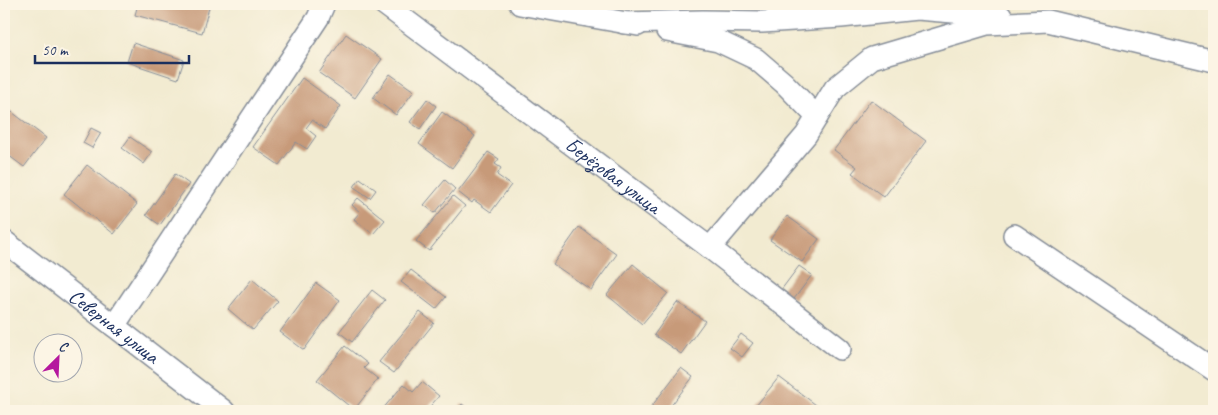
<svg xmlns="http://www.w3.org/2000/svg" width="1218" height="415" font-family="Caveat,sans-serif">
  <rect width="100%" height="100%" fill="#fcf5e5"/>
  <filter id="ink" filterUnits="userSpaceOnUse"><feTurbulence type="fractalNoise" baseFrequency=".02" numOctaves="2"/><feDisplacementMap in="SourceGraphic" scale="10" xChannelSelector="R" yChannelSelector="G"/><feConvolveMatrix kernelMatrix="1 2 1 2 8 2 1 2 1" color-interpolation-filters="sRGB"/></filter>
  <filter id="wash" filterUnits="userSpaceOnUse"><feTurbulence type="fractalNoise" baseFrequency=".0096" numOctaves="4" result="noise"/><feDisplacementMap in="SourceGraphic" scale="20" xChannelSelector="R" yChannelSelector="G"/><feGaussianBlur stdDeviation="1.12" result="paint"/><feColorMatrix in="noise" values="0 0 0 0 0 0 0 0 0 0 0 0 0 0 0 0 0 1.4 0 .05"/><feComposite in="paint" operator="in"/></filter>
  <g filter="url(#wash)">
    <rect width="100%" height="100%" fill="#f2ebd1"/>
    <g id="blocks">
      <g fill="#c79a79">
        <path d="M138,4H210L202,33L135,15Z"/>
        <path d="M346,34L382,59L355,98L319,73Z"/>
        <path d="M133,43L184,60L178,79L127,62Z"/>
        <path d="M390,74L414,91L396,115L373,98Z"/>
        <path d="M302,78L341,106L325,129L312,120L306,128L316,136L307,149L296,142L279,165L253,147Z"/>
        <path d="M427,99L436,106L420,129L410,122Z"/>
        <path d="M871,100L926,141L884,197L852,173L857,167L834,150Z"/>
        <path d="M4,106L46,138L24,167L4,152Z"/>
        <path d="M442,112L475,136L452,168L419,144Z"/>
        <path d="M91,128L101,133L92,148L83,143Z"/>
        <path d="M130,137L152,152L144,164L122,148Z"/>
        <path d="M488,152L499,159L495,164L501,168L497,175L511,185L491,212L474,200L472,203L458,192Z"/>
        <path d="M87,165L137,204L114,234L64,194Z"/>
        <path d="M175,174L189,184L160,225L146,215Z"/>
        <path d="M360,178L376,190L370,198L354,187Z"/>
        <path d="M445,180L455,189L435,213L424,205Z"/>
        <path d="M453,196L465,206L429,251L416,241Z"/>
        <path d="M358,198L385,220L373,234L354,219L360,212L352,205Z"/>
        <path d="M787,216L819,239L802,262L770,240Z"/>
        <path d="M579,227L617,254L591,290L553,264Z"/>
        <path d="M633,264L668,293L642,324L607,295Z"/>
        <path d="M799,266L812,275L794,299L781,290Z"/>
        <path d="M411,270L446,297L436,309L401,282Z"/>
        <path d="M252,279L278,301L253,330L228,309Z"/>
        <path d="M316,283L340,300L304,350L280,332Z"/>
        <path d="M372,290L385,300L352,342L339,332Z"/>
        <path d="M677,302L705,321L681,354L654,335Z"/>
        <path d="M420,312L434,323L394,373L379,362Z"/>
        <path d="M741,334L753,343L742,357L730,348Z"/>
        <path d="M345,346L368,364L364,368L378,379L354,410L317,380Z"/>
        <path d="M681,368L693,377L667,411H648Z"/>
        <path d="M779,377L820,408L817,411H752Z"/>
        <path d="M422,382L439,396L426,411H381L404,384L413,392Z"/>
        <path d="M462,404L471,411H456Z"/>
      </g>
    </g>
  </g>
  <g filter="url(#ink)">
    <use href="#blocks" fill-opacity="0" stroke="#868d98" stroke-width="1"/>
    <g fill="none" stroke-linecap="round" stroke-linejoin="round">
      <g stroke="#868d98" stroke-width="24">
        <g id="minor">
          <path id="s1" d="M384,4L710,248L840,349"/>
          <path d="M520,4L638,25"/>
          <path d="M624,23L703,21L762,22L841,17L917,9L1001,16"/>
          <path d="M667,31L718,41L756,59L784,83L817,117"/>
          <path d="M1014,235L1214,370"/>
          <path id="s2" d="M4,241L224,411"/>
          <path d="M710,248L806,135L835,88L872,58L987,24L1048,21L1214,61"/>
          <path d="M114,326L318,18L324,4"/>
        </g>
      </g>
      <use href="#minor" stroke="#fff" stroke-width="21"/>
    </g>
  </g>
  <g text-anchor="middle" stroke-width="4.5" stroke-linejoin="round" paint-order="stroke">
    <g font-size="21" fill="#1b2f5e" stroke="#fcf5e5">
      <text dy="7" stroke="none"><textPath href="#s1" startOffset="286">Берёзовая улица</textPath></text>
      <text dy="7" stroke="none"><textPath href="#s2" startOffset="139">Северная улица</textPath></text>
    </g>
  </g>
  <rect width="1218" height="415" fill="none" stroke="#fcf5e5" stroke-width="20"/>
  <g transform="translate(58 358) rotate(24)"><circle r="24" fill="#fcf5e5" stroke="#a2a6af"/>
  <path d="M0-4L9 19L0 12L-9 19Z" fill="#b5179e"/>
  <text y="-8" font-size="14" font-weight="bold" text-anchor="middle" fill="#1b2f5e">С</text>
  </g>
  <path d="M35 55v8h154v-8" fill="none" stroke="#1b2f5e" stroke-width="2.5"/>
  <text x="42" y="55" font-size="15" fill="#1b2f5e" stroke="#fcf5e5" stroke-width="4" paint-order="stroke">50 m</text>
</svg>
